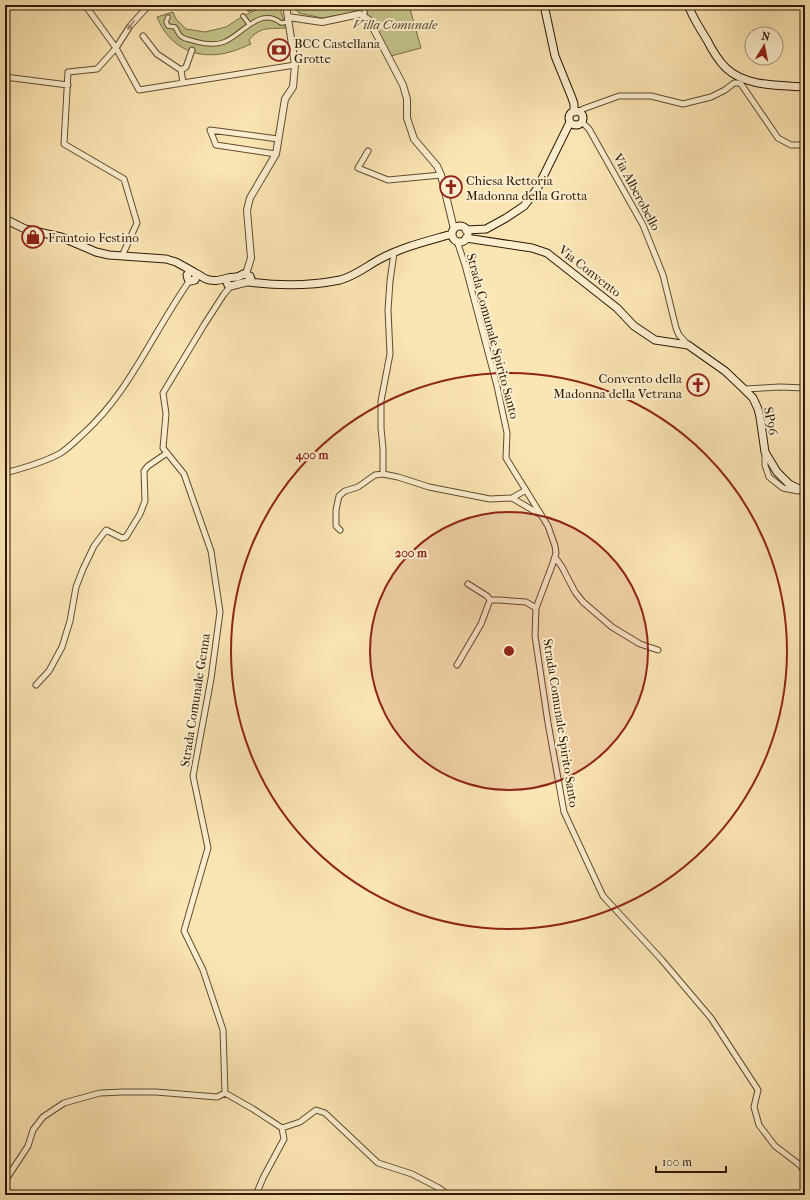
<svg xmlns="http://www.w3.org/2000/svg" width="810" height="1200" font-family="'IM FELL French Canon',serif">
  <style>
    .green { fill: #c3c389; stroke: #786e46 }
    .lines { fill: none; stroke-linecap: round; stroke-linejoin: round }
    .pedestrian-casing { stroke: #604b30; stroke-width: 5.5 }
    .minor-casing { stroke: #604b30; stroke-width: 7 }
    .tertiary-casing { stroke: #604b30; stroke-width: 8 }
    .secondary-casing { stroke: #2d1804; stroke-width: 9 }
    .pedestrian { stroke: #fceece; stroke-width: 3.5 }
    .minor { stroke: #fceece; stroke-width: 5 }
    .tertiary { stroke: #fceece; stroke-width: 6 }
    .secondary { stroke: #fceece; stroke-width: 7 }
    .oneway { fill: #9f8e73 }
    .ring { fill: none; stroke: #8f2418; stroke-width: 2 }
    .labels { text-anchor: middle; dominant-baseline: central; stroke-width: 4; stroke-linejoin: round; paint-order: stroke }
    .park-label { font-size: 13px; font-style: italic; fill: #5a4b2c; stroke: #fceece }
    .poi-label { font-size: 13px; fill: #2d1804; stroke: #fceece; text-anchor: start }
    .street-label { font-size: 13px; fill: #2d1804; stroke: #fceece }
    .centre { fill: #8f2418; stroke: #fceece; stroke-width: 2 }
    .ring-label { font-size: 12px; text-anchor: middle; font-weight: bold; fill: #8f2418; stroke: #fceece; stroke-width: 4; stroke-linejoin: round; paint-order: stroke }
  </style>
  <rect width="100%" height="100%" fill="#fbe5b3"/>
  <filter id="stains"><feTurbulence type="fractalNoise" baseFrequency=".005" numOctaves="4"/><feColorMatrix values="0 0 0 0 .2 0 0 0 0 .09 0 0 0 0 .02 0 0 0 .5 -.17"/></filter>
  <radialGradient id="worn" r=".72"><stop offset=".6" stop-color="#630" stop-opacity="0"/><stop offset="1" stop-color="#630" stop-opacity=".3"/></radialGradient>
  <!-- green -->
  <path class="green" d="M267,5H279L286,28C270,29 260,26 249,40L251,44C244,47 237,50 230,52C198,61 169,48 157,17L173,12L176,19L186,29L205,32L226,27L243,16Z
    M294,5H360L363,11L322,18L299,13L294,7Z
    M362,5H409L421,48L391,56Z"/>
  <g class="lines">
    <!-- pedestrian casing -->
    <g class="pedestrian-casing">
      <path id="pedestrian" d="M361,5L365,12L364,17
        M243,16L249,24
        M168,17L166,22L168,26L175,27C178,31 178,35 182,37C186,40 192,40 197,42C205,44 216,45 224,42C242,35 260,6 281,23L289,22"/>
    </g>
    <!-- minor casing -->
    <g class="minor-casing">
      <path id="minor" d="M85,5L116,48L139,90L295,65
        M249,8L255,5
        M143,36L157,54L181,70L183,83
        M181,70L186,67L192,50
        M5,77L68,85
        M738,83L741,84L778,138L791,145H805
        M579,112L583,109L619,96H651L683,104L711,97L725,90L734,83H738
        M582,122L589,129L643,225L663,275L676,328L679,335L688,345
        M368,151L358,168L388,180L441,175
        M276,154L216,145L210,130L278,139
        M457,241L465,265L497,386L507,433L506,458L548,526L555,546L556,553L553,563L536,608L535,636L548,723L564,812L603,896L661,959L711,1018L758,1090L754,1107L759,1125L775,1146L800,1165L805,1173
        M394,253L390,281L388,310L390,354L381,401V428L383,449V474L398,477L429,487L490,499L512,498L526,490
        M122,256L137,223L124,179L64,144L68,72L97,69L116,48L130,26L149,5
        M231,286L224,294L204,325L163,393L166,414L163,448L184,474L211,551L220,612L211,679L193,776L208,848L184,931L203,970L223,1030L225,1093L253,1109L282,1128L284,1139L263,1178L256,1195
        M744,389L780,387L805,388
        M765,453V465L769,477L783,488L798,491
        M5,473C24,468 42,463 59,454C68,449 75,441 83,434C130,392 153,332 190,280
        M512,498L541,515
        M340,530L336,526V510L339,496L345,491L358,487L375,475L383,474
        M555,557L562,567L575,592L583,602L612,627L640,644L658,650
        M468,584L487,596L490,600
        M457,665L481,624L490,600H499L526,602L536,608
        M36,685L49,671L62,647L70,621L76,587L83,569L94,546L106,530L122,538L126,537L140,514L145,501L144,471L148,466L167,453
        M282,1128L300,1122L316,1110L325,1113L378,1163L412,1174L439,1188L446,1193L447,1195
        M5,1181L28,1146L33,1130L43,1117L64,1103L100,1093L123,1092H156L217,1097L225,1093"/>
    </g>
    <!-- tertiary casing -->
    <g class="tertiary-casing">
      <path id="tertiary" d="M288,17L322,22L360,14L369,20L403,85L407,99V118L414,139L437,166L441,175L454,229
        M246,274L251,258L247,210L250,198L276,154L285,99L293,87L295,65L286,5"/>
    </g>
    <!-- secondary casing -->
    <g class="secondary-casing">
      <path id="secondary" d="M544,5L555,56L572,98L574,104V112
        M688,5C693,18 700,29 707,40C712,50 718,60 726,68C746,87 779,85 805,87
        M569 118a7 7 0 1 1 14 0a7 7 0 1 1-14 0Z
        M5,219L25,229L61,237L96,252L109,255L166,259L176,262L194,272
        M452 234a8 8 0 1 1 16 0a8 8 0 1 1-16 0Z
        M466,230L486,229L506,218L524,206L537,189L570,122
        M466,238L532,248L547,253L617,308L634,326L655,340L688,345L725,371L744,389L753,398L758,409L760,417L765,452L777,472L789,484L805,492
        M195,273L196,277L195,280L191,281L188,279L187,275C189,273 189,271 192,272C197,272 202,278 206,279C214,282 220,280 228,278C234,276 238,279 243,274L250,276L251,279L247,282L231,286L228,285L226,280L228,278
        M249,282C279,286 310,286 340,280C355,276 367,266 380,259C402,247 428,241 452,234"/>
    </g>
    <!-- pedestrian -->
    <use href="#pedestrian" class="pedestrian"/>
    <!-- minor -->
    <use href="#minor" class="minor"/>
    <!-- tertiary -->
    <use href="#tertiary" class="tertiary"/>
    <!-- secondary -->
    <use href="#secondary" class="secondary"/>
  </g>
  <!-- one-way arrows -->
  <defs><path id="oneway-solid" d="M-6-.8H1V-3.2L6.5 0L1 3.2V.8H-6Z"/></defs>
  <use class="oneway" href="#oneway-solid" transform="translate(131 25) rotate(127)"/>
  <!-- distance rings -->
  <circle cx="509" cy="651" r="139" fill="#8f2418" fill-opacity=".12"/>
  <g class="ring">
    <circle cx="509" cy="651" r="139"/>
    <circle cx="509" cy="651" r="278"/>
  </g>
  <!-- icons -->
  <defs>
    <g id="bank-ring" transform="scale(1.15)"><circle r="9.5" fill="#fceece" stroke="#8f2418" stroke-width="1.5"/><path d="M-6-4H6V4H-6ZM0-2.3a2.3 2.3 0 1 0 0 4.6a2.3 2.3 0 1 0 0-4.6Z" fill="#8f2418"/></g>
    <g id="church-ring" transform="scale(1.15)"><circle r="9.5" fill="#fceece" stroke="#8f2418" stroke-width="1.5"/><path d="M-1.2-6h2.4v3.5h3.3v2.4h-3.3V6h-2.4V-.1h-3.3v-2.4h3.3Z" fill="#8f2418"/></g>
    <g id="shop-ring" transform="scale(1.15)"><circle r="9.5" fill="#fceece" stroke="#8f2418" stroke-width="1.5"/><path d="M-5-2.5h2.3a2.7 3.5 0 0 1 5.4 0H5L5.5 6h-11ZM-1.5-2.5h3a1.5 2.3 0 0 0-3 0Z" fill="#8f2418"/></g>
  </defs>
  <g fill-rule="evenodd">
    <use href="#bank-ring" x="279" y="50"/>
    <use href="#church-ring" x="451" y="187"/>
    <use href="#shop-ring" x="33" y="237"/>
    <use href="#church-ring" x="698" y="385"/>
  </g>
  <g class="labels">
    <!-- park labels -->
    <g class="park-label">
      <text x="395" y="24">Villa Comunale</text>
    </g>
    <!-- poi labels -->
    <g class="poi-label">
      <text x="294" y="43">BCC Castellana<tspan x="294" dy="15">Grotte</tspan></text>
      <text x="466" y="180">Chiesa Rettoria<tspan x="466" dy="15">Madonna della Grotta</tspan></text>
      <text x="48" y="237">Frantoio Festino</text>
      <text x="682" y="378" text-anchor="end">Convento della<tspan x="682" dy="15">Madonna della Vetrana</tspan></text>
    </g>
    <!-- street labels -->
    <g class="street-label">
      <text transform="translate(637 192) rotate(62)">Via Alberobello</text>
      <text transform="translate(590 271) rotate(38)">Via Convento</text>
      <text transform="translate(493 336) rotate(75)">Strada Comunale Spirito Santo</text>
      <text transform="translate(771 421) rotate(78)">SP96</text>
      <text transform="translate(195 700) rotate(-81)">Strada Comunale Genna</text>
      <text transform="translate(561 723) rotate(81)">Strada Comunale Spirito Santo</text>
    </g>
  </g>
  <circle cx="509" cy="651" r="6" class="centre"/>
  <g class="ring-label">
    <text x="312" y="459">400 m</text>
    <text x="411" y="557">200 m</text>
  </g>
  <!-- margin -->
  <rect width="810" height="1200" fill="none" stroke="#fbe5b3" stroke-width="20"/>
  <rect x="6" y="6" width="798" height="1188" fill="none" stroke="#2d1804" stroke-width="2"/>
  <rect x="10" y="10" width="790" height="1180" fill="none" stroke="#2d1804"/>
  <!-- north arrow -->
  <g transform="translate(764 46) rotate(10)"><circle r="19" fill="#fceece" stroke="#a9987d"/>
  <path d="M0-3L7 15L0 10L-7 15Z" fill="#8f2418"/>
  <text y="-6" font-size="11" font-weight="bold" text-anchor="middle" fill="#2d1804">N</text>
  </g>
  <!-- scale -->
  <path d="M656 1166v6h70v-6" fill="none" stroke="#2d1804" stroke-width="2"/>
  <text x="662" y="1166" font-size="12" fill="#2d1804" stroke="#fceece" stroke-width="3" paint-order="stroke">100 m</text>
  <rect width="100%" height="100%" filter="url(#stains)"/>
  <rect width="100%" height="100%" fill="url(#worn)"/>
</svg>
